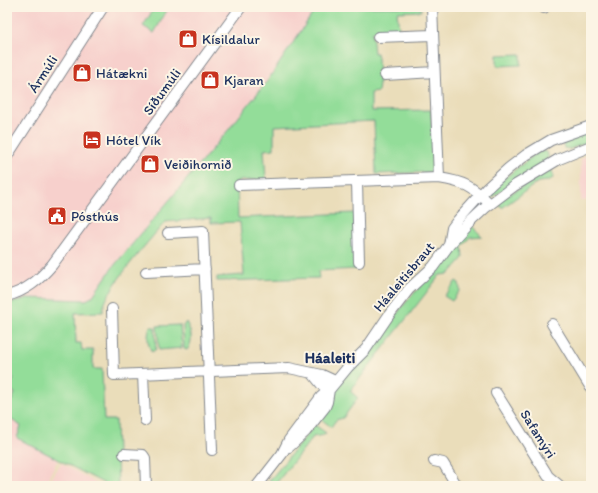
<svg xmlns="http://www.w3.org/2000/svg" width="598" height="493" font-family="Itim,sans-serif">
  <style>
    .built { fill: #f7d0cc }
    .green { fill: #93dd99; stroke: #57867c }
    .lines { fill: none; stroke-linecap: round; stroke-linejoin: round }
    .minor-casing { stroke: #82868c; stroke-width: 12 }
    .minor { stroke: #fff; stroke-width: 10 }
    .labels { text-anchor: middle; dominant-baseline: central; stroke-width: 4; stroke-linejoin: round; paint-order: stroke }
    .poi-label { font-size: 14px; fill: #1b2f5e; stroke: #fcf5e5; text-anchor: start }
    .street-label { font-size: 14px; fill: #1b2f5e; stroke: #fcf5e5 }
    .neighbourhood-label { font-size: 15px; font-weight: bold; fill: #1b2f5e; stroke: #fcf5e5 }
  </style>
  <rect width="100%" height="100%" fill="#fcf5e5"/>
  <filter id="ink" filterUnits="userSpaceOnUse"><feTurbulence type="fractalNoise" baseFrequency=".025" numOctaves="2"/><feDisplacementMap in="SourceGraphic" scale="8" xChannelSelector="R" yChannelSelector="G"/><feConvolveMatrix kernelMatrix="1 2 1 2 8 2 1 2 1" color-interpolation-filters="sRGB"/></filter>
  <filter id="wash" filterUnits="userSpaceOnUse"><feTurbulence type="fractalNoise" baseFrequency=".012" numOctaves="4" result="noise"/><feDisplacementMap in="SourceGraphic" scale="16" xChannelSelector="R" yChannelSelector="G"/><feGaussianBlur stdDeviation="0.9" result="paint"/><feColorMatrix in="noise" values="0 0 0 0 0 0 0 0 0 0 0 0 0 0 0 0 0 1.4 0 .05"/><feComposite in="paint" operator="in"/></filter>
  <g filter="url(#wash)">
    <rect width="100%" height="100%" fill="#eaddba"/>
    <!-- built -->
    <path class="built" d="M7,7H325L92,302L56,306L12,400L64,448L44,486H7Z
      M591,153V200L581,201V159Z
      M61,463L102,486H47Z"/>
    <!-- green -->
    <path class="green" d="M155,7H169L154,33L143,26Z
      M317,7H421V11L397,12L399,29L372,32L374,53H377L378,58L379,84L378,92L371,93V111L431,110L434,172L376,174L374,121L274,126V149L264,150L266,179L237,181L238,218L355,213L357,269L318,271L319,278L217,281V277L244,275L240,222L211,223V218L165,222C151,239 102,292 103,312L75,313L76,343H81L82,350H93V369H102L104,420H116L118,486H109L17,438L21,426L7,417V397L12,400L15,393L9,389L14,378L7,373V304L28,298L86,300L92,297L113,267L230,128L268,80Z
      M521,54V65L497,66V55Z
      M591,131V141L570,149L564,148L563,145L565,141Z
      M544,151L548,154V158L545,162L493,197H490L488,195V191L538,152Z
      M551,169L553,174V178L548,181L538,182L502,208L497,202Z
      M472,226L482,236L470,237L462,246L463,258L449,274L440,275L350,391L358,398L343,418L336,420L331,427L320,418L333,391L357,363L374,349L394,318L402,307L422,284L431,277Z
      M456,281L459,283L460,290L452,301L444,296Z
      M186,322C191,331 194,341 187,350L184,349L183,326Z
      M180,325L182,348L159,350L157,326Z
      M150,327H155L156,349L152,352C147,344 147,336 150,327Z
      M315,425L326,433L324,435L313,437L274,486H265Z"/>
  </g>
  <g filter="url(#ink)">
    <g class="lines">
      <!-- minor casing -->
      <g class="minor-casing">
        <path id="minor" d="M432,7L439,178
          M544,7V8
          M378,37L433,35
          M385,75L434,72
          M7,156L103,7
          M357,181L359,262
          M239,185L439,178C464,182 472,186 490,204
          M168,233L203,231L212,450
          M449,245L452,228L458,220L486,189L509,168L526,155L551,140L591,126
          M146,272L205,269
          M7,296C26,291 39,280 52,265L241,7
          M112,309L114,375L289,368L322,375L335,381
          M552,324L591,388
          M143,374L145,420
          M313,374L322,385L329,390
          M496,393L545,471L548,476L560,486
          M289,447L306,431L325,407L327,402L329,390
          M124,454L143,455L145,458L146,486
          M434,461L443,463L457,486
          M257,486L282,454L289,440L321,397L329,390L348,367L366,349L389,315L409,289L433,267L449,245L471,221L485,208L514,186L559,159L591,146"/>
      </g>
      <!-- minor -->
      <use href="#minor" class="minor"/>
    </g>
  </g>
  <!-- icons -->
  <defs>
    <g id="shop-square" transform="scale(1)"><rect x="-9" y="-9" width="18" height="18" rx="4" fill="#c8321e" stroke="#fcf5e5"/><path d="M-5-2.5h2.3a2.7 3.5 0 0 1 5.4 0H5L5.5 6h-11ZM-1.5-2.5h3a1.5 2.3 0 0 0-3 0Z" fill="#fff"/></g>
    <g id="hotel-square" transform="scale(1)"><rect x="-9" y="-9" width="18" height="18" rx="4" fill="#c8321e" stroke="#fcf5e5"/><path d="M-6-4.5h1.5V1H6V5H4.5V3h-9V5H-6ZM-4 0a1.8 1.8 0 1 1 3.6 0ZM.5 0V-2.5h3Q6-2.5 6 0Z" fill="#fff"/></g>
    <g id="civic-square" transform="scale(1)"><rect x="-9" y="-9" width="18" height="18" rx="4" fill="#c8321e" stroke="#fcf5e5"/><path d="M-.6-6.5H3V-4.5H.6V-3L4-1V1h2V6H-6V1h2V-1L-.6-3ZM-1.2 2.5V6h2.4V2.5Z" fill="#fff"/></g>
  </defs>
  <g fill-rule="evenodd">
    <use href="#shop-square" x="188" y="39"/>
    <use href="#shop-square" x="82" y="73"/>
    <use href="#shop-square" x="210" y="80"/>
    <use href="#hotel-square" x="92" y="140"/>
    <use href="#shop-square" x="150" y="164"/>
    <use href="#civic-square" x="57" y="216"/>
  </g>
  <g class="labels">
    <!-- poi labels -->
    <g class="poi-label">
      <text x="202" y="39">Kísildalur</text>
      <text x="96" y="73">Hátækni</text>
      <text x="224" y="80">Kjaran</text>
      <text x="106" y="140">Hótel Vík</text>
      <text x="164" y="164">Veiðihornið</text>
      <text x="71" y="216">Pósthús</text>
    </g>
    <!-- street labels -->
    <g class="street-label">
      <text transform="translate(43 74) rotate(-57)">Ármúli</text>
      <text transform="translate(162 92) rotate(-54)">Síðumúli</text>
      <text transform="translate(404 277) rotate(-50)">Háaleitisbraut</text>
      <text transform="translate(538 434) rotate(58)">Safamýri</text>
    </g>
    <!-- neighbourhood labels -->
    <g class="neighbourhood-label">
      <text x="330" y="358">Háaleiti</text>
    </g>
  </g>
  <!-- margin -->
  <rect width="598" height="493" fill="none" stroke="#fcf5e5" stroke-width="24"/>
</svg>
